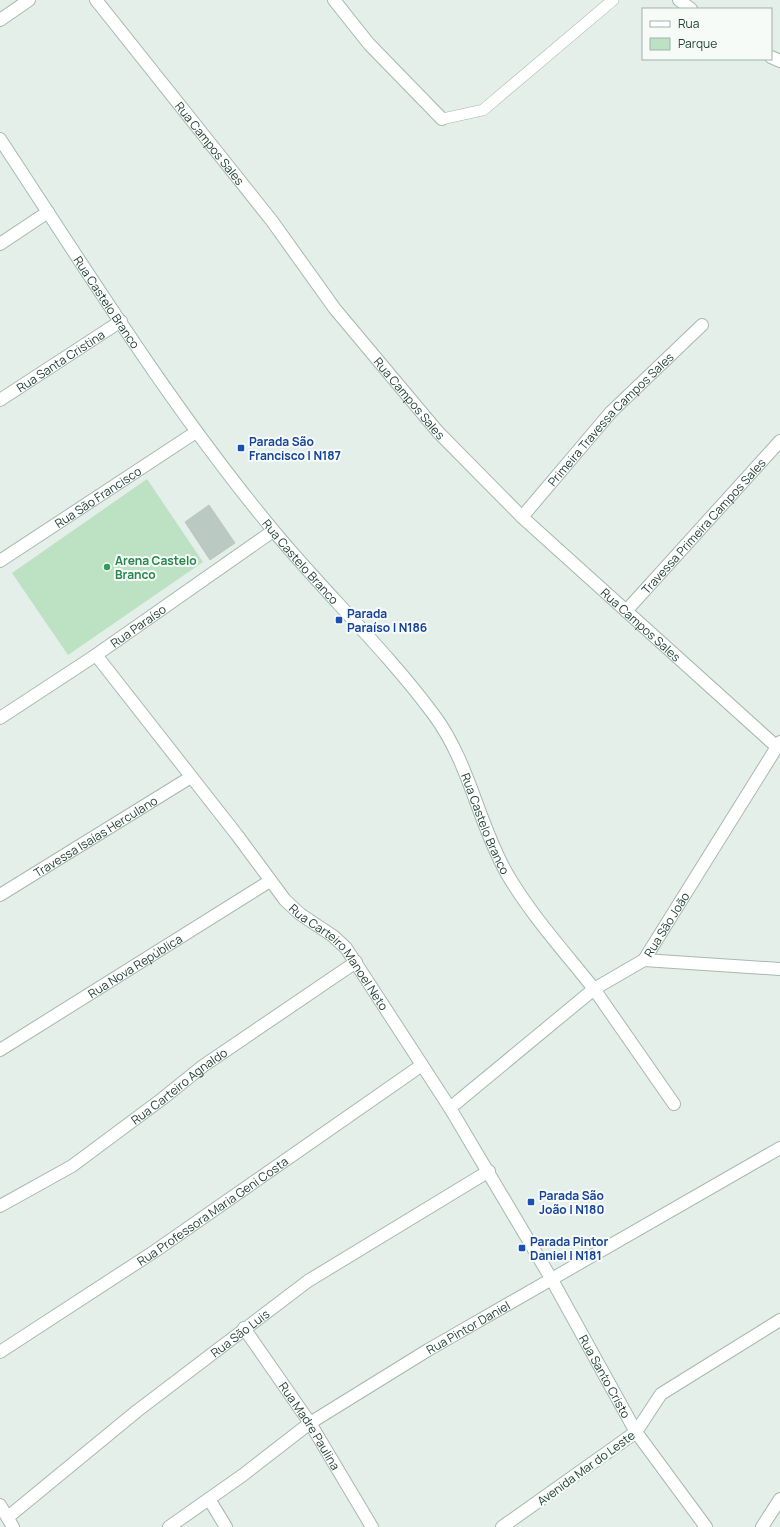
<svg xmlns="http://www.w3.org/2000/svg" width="780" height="1527" font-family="Manrope,sans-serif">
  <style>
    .green { fill: #bde1c3 }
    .building { fill: #bacac2; stroke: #b6c9c0 }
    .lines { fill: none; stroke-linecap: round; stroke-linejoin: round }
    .lane-casing { stroke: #a7b8b0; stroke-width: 12 }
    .street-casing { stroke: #a7b8b0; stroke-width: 14 }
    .secondary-casing { stroke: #a2bbb0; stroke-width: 14 }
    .lane { stroke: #fff; stroke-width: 11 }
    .street { stroke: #fff; stroke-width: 12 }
    .secondary { stroke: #fff; stroke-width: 12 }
    .transit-dot { fill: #1a4fb4; stroke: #f6fbf8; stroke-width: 1.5 }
    .leisure-dot { fill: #2e9e5b; stroke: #f6fbf8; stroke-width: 1.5 }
    .labels { text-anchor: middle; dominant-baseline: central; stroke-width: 4; stroke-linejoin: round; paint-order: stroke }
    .street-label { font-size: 12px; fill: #224237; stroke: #f6fbf8 }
    .transit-label { font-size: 12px; font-weight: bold; fill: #164399; stroke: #f6fbf8; text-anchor: start }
    .leisure-label { font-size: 12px; font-weight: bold; fill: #27864d; stroke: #f6fbf8; text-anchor: start }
  </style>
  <rect width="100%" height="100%" fill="#e5efe9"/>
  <!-- green -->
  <path class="green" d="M147,479L203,562L68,655L12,573Z"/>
  <!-- building -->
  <path class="building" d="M209,505L235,543L210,560L185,522Z"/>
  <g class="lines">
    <!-- lane casing -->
    <g class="lane-casing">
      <path id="lane" d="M442,119L483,110L613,0"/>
    </g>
    <!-- street casing -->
    <g class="street-casing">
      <g id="street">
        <path id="s1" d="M96,0L272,221L335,309L438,432L522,517L777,747"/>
        <path d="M334,0L369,44L442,119"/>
        <path d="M679,0L691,9"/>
        <path d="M0,20L29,0"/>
        <path d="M771,57L780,61"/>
        <path d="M0,244L48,212"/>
        <path id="s2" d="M0,400L121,321"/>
        <path id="s3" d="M522,517L611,412L702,325"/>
        <path id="s4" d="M0,561L196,432"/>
        <path id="s5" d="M626,611L780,441"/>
        <path id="s6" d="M96,655L237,835L285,900L300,914L333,936L346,948L450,1108"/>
        <path id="s7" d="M0,718L96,655L273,531"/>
        <path id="s8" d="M0,895L191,777"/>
        <path d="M644,960L780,969"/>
        <path id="s9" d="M0,1050L270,881"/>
        <path id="s10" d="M674,1104L594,989L644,960L780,742"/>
        <path id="s11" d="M0,1206L72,1166L162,1099L203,1066L356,962"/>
        <path id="s12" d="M244,1328L310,1423L372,1527"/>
        <path id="s13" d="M0,1352L155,1251L422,1065"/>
        <path d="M209,1499L226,1527"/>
        <path d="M0,1505L13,1527"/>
        <path id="s14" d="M8,1517L137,1411L308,1281L489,1171"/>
        <path id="s15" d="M169,1527L243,1475L310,1423L428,1350L780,1148"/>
        <path d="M706,1527L636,1432L661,1394L780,1320"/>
        <path d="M762,1527L780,1499"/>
      </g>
    </g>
    <!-- secondary casing -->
    <g class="secondary-casing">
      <g id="secondary">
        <path id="s16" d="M0,139C87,271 171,407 273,530C325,593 385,649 434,715C469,762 478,822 506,872C530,914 564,951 594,989L450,1108L552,1280L636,1432L502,1527"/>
      </g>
    </g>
    <!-- lane -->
    <use href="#lane" class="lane"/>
    <!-- street -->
    <use href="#street" class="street"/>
    <!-- secondary -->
    <use href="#secondary" class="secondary"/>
  </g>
  <!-- markers -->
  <g class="transit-dot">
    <rect x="237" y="444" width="8" height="8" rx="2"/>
    <rect x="335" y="616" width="8" height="8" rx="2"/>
    <rect x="527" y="1198" width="8" height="8" rx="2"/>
    <rect x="518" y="1244" width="8" height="8" rx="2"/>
  </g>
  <circle class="leisure-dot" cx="107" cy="567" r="4"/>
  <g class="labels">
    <!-- street labels -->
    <g class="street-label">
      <text stroke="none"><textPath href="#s1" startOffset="183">Rua Campos Sales</textPath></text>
      <text stroke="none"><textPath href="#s16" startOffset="195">Rua Castelo Branco</textPath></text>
      <text stroke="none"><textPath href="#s2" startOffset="72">Rua Santa Cristina</textPath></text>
      <text stroke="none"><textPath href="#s1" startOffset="507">Rua Campos Sales</textPath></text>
      <text stroke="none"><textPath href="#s3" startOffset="132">Primeira Travessa Campos Sales</textPath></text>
      <text stroke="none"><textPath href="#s4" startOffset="117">Rua São Francisco</textPath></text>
      <text stroke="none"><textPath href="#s5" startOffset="115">Travessa Primeira Campos Sales</textPath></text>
      <text stroke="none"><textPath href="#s16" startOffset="519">Rua Castelo Branco</textPath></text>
      <text stroke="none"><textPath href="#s1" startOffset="831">Rua Campos Sales</textPath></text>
      <text stroke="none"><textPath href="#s7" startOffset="166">Rua Paraíso</textPath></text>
      <text stroke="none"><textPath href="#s16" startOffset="843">Rua Castelo Branco</textPath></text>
      <text stroke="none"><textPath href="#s8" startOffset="112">Travessa Isaías Herculano</textPath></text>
      <text stroke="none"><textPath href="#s10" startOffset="240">Rua São João</textPath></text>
      <text stroke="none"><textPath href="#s6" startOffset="389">Rua Carteiro Manoel Neto</textPath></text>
      <text stroke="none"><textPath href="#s9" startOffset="159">Rua Nova República</textPath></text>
      <text stroke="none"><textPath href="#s11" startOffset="216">Rua Carteiro Agnaldo</textPath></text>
      <text stroke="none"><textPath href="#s13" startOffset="255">Rua Professora Maria Geni Costa</textPath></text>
      <text stroke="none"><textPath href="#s15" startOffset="360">Rua Pintor Daniel</textPath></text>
      <text stroke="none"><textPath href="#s14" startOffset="296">Rua São Luis</textPath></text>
      <text stroke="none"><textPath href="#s16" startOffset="1539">Rua Santo Cristo</textPath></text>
      <text stroke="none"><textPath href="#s12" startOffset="118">Rua Madre Paulina</textPath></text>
      <text transform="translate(586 1468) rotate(-36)">Avenida Mar do Leste</text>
    </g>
    <!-- transit labels -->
    <g class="transit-label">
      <text x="249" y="441">Parada São<tspan x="249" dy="14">Francisco | N187</tspan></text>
      <text x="347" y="613">Parada<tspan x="347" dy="14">Paraíso | N186</tspan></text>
      <text x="539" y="1195">Parada São<tspan x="539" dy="14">João | N180</tspan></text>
      <text x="530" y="1241">Parada Pintor<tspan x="530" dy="14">Daniel | N181</tspan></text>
    </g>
    <!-- leisure labels -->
    <g class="leisure-label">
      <text x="115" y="560">Arena Castelo<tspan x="115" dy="14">Branco</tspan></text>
    </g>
  </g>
  <!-- legend -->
  <rect x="642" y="8" width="130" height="52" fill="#f6fbf8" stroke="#a1b1ab"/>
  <rect x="650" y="21" width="20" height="6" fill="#ffffff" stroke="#a1b1ab"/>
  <text x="678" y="28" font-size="12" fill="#224237">Rua</text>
  <rect x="650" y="38" width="20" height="12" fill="#bde1c3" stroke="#a1b1ab"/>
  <text x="678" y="48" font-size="12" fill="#224237">Parque</text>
</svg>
